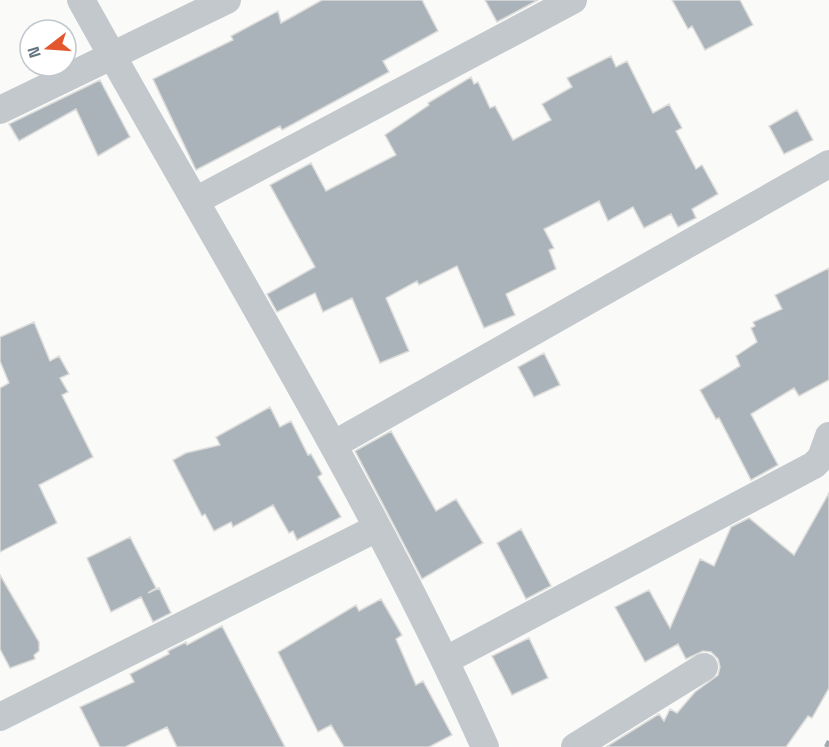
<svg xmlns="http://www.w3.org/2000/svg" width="829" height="747" font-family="'Space Grotesk',sans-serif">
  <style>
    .building { fill: #aab3b9; stroke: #dcdcda; stroke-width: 1.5 }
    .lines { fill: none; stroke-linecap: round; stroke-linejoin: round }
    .street { stroke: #c3c8cc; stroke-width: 28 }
    .rail { stroke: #a2aab0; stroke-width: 4.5; stroke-dasharray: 9 4.5; stroke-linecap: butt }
  </style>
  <rect width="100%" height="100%" fill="#fafaf8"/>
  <!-- building -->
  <path class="building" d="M322,0H422L438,31L383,61L389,72L282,130L280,126L196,170L153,79L233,40L231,36L278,11L281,23Z
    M485,0H538L497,22Z
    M672,0H740L753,25L705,50L692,26L688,29Z
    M611,56L616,67L627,61L653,113L669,104L682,128L676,131L696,169L702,165L718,194L692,209L696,218L678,227L671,214L644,228L633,207L608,221L599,201L544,229L554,248L549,250L556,269L506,294L515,315L484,328L457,266L419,285L417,281L386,298L409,351L380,363L352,298L323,312L315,293L277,312L267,294L315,267L270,185L311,163L326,191L396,155L385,135L429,105L428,103L471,77L474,84L478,82L490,108L495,106L513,140L551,120L542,104L572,87L567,78Z
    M100,80L130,137L98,156L76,109L19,141L9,124Z
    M797,110L813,140L784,154L769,126Z
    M829,268V380L799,396L794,388L751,414L778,465L751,480L719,418L716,419L700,390L740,366L736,356L757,342L751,328L755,326L753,322L782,309L775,295Z
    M34,322L50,361L59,356L69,374L60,378L68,392L62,395L93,457L39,485L57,523L0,552V388L9,383L0,361V337Z
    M544,353L560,385L534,397L518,367Z
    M270,407L280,427L291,421L308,455L311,454L322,474L318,477L341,517L297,540L293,531L289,533L273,505L233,527L231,522L214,531L205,514L202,516L173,460L186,453L220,445L216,437Z
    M391,431L436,511L456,499L483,543L422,579L355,451Z
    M829,493V688L812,718L808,716L786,747H606L659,714L664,721L670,709L677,713L695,692L718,675L720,667L718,659L711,652L703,651L686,659L678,644L645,662L615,607L649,590L670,628L700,559L714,566L731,527L749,518L794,555Z
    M521,529L551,586L526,599L497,543Z
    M130,537L156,588L148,593L159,588L171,613L153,622L141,597L111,612L87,558Z
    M0,575L39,642V651L34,655L35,659L10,668L0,649Z
    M381,599L402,635L396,639L416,685L423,681L452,735L429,747H344L331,725L318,732L278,652L356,605L359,611Z
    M222,626L285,747H177L167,727L125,747H100L80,707L134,682L130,674L169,654L168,651L186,642L187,645Z
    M529,638L548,678L512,695L492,656Z"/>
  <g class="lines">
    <!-- street -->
    <path class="street" d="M81,0C218,247 369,488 485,747
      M0,110L227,0
      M195,201L573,0
      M333,445L829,164
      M446,660L814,465L821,458L829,436
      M0,717L377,528
      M575,747L704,667"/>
    <!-- rail -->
    <path class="rail" d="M826,747L829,741"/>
  </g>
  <!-- north arrow -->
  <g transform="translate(48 48) rotate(253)"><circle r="28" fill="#ffffff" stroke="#c1c8cd" stroke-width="1.5"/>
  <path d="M0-4.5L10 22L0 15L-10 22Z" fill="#e4572e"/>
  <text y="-9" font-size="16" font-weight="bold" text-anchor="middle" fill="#657683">N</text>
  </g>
</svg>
